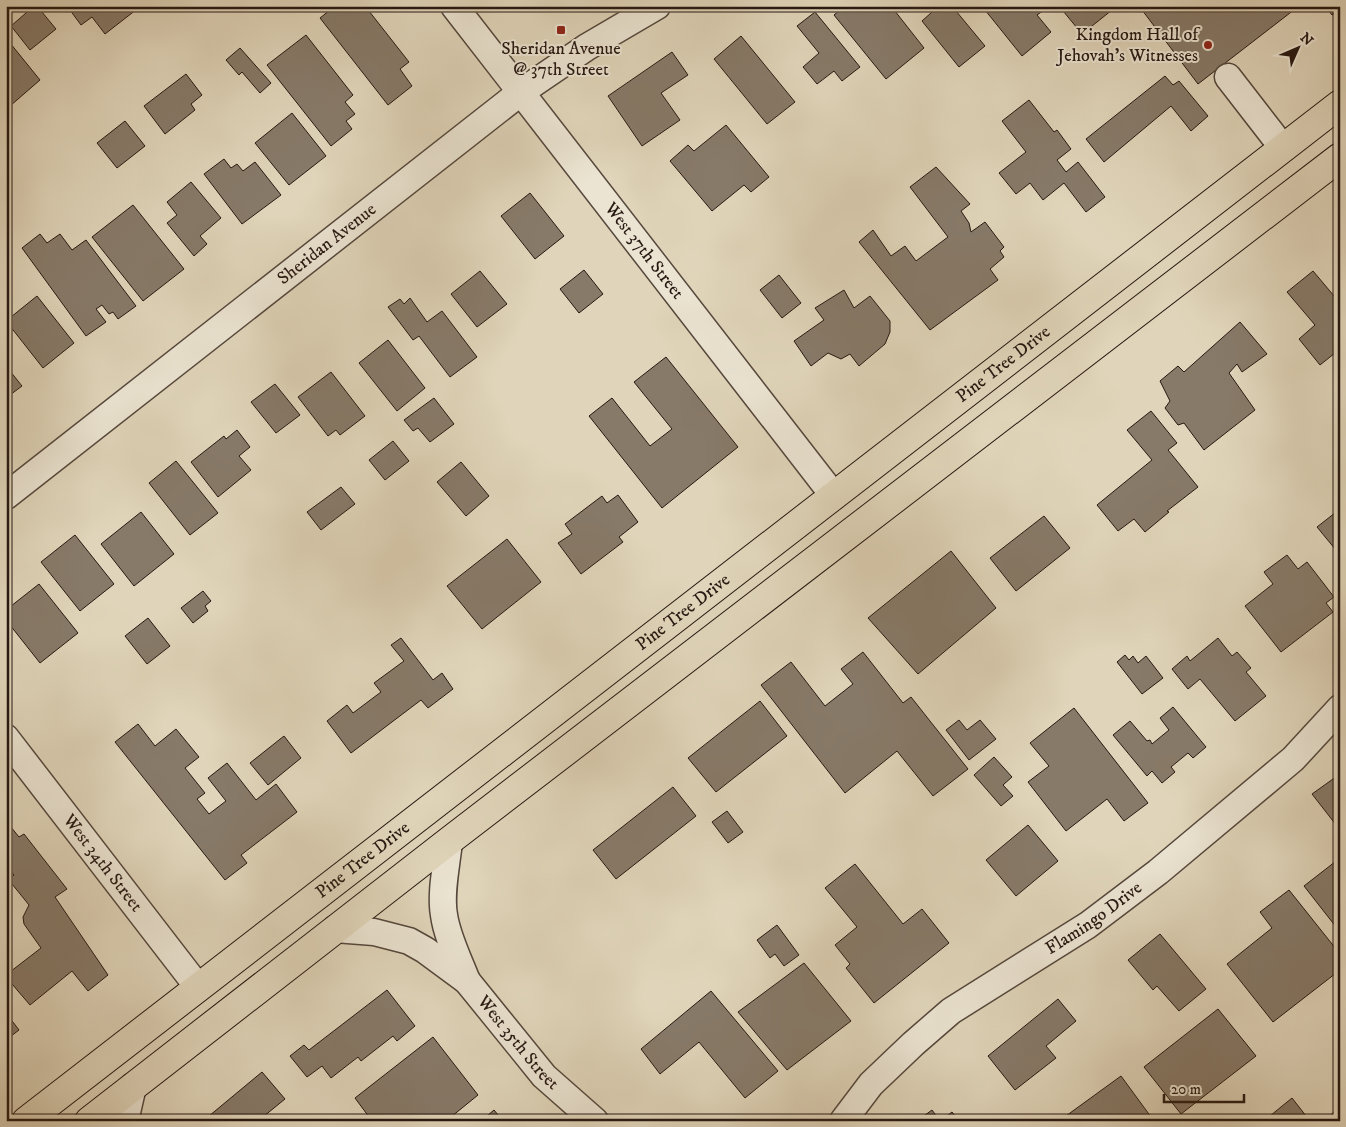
<svg xmlns="http://www.w3.org/2000/svg" width="1346" height="1127" font-family="'IM FELL DW Pica',serif">
  <style>
    .water { fill: #a19581; stroke: #706355 }
    .building { fill: #877a69; stroke: #271812 }
    .lines { fill: none; stroke-linecap: round; stroke-linejoin: round }
    .minor-casing { stroke: #55473c; stroke-width: 29 }
    .major-casing { stroke: #271812; stroke-width: 30 }
    .minor { stroke: #ebe4d2; stroke-width: 26 }
    .major { stroke: #e0d5ba; stroke-width: 28 }
    .poi-dot { fill: #8f2418; stroke: #ebe4d2; stroke-width: 2 }
    .labels { text-anchor: middle; dominant-baseline: central; stroke-width: 4; stroke-linejoin: round; paint-order: stroke }
    .poi-label { font-size: 18px; fill: #271812; stroke: #ebe4d2; text-anchor: end }
    .street-label { font-size: 18px; fill: #271812; stroke: #ebe4d2 }
  </style>
  <rect width="100%" height="100%" fill="#e0d5ba"/>
  <filter id="stains"><feTurbulence type="fractalNoise" baseFrequency=".004" numOctaves="4"/><feColorMatrix values="0 0 0 0 .2 0 0 0 0 .09 0 0 0 0 .02 0 0 0 .5 -.17"/></filter>
  <radialGradient id="worn" r=".72"><stop offset=".6" stop-color="#630" stop-opacity="0"/><stop offset="1" stop-color="#630" stop-opacity=".3"/></radialGradient>
  <!-- water -->
  <path class="water" d="M1340,1105V1121H1325Z"/>
  <!-- building -->
  <path class="building" d="M34,6H37L56,29L30,50L11,26Z
    M67,6H141L105,34L92,17L81,25Z
    M335,6H365L409,62L400,69L412,86L388,105L320,18Z
    M845,6H891L924,48L886,79L834,15Z
    M929,6H963L956,11L985,46L959,67L922,21L932,12L927,8Z
    M990,6H1046L1047,8L1037,15L1051,32L1022,56L985,10Z
    M1059,6H1117L1082,34Z
    M1139,6H1299L1198,84Z
    M1325,6H1340V9L1332,15Z
    M815,12L860,67L842,81L834,71L817,84L803,67L819,53L797,26Z
    M306,35L353,95L345,102L355,114L346,121L352,129L331,146L267,65Z
    M741,36L795,102L767,124L714,59Z
    M6,38L40,80L10,106L6,102Z
    M240,48L271,83L260,93L242,72L239,75L226,60Z
    M672,52L688,75L661,93L680,120L642,146L608,96Z
    M186,74L202,95L191,104L195,110L165,134L144,106Z
    M1165,76L1173,85L1179,81L1208,116L1191,131L1171,106L1104,162L1086,139Z
    M1029,100L1054,132L1057,130L1071,149L1057,160L1066,172L1078,162L1105,197L1086,212L1064,183L1043,200L1030,183L1016,194L999,173L1026,152L1002,121Z
    M292,113L326,156L289,185L255,143Z
    M125,121L145,146L117,168L97,143Z
    M726,125L769,177L751,192L744,185L712,211L670,161L688,145L694,151Z
    M224,159L231,168L237,164L243,171L255,162L281,195L242,224L204,174Z
    M936,167L970,204L961,211L969,223L971,232L985,222L1004,247L1000,251L1004,257L990,269L998,280L930,330L859,242L873,230L891,256L905,246L916,261L948,237L910,187Z
    M191,182L221,218L200,236L207,244L194,256L167,223L177,215L167,202Z
    M530,193L564,236L535,259L501,216Z
    M133,205L184,269L143,301L92,237Z
    M40,234L47,243L60,234L72,250L86,240L136,306L118,319L113,312L109,314L102,305L96,309L106,322L86,336L22,248Z
    M584,270L603,294L579,313L560,289Z
    M480,271L507,304L477,327L451,294Z
    M1313,271L1340,303V349L1320,365L1299,339L1315,325L1287,292Z
    M779,275L801,303L782,318L760,290Z
    M844,290L854,308L870,296L890,321V332L885,344L859,366L850,354L841,359L828,353L811,366L794,341L824,320L815,308Z
    M37,296L74,343L43,368L6,321Z
    M410,298L427,322L442,311L477,357L450,377L419,336L413,340L388,307L400,299L404,304Z
    M1240,322L1267,354L1242,372L1237,364L1229,373L1255,410L1204,450L1184,423L1178,425L1165,408L1170,401L1160,381L1178,366L1184,372Z
    M388,340L425,388L397,411L359,363Z
    M666,357L738,447L662,508L589,416L612,398L650,446L672,429L634,382Z
    M6,366L22,386L6,398Z
    M331,372L365,416L340,435L336,430L328,436L298,397Z
    M275,384L300,415L276,433L251,402Z
    M434,398L454,424L430,442L418,428L413,431L404,420Z
    M1151,411L1177,443L1168,450L1198,487L1167,511L1169,512L1145,532L1134,519L1118,531L1097,505L1152,460L1127,430Z
    M237,430L250,447L239,456L251,470L218,497L191,462L224,436L226,439Z
    M393,441L409,461L385,480L369,460Z
    M176,461L218,513L190,535L149,483Z
    M461,462L489,496L466,516L437,482Z
    M341,487L355,504L321,530L307,512Z
    M618,495L638,522L619,537L623,542L581,574L558,543L572,534L565,524L602,496L607,503Z
    M1340,509L1339,529L1340,555L1317,527Z
    M141,512L174,554L134,586L101,544Z
    M1044,516L1070,548L1016,591L990,558Z
    M75,535L114,584L80,611L41,562Z
    M507,539L541,582L482,629L447,586Z
    M951,551L996,608L918,674L868,618Z
    M1287,555L1298,569L1307,562L1334,597L1326,603L1333,612L1281,652L1245,606L1273,584L1264,572Z
    M39,584L78,633L40,663L6,620V610Z
    M203,591L211,601L205,606L208,611L193,623L181,608Z
    M148,618L170,646L147,664L125,636Z
    M401,638L433,680L442,673L453,689L428,708L421,700L351,753L327,721L347,705L353,713L381,692L374,683L404,661L391,645Z
    M1218,638L1232,656L1237,652L1251,668L1246,672L1266,696L1235,721L1200,679L1188,689L1172,669L1187,656L1190,661Z
    M863,652L903,703L911,697L968,769L933,796L897,751L845,793L761,685L791,662L825,706L853,684L841,669Z
    M1125,655L1129,660L1133,656L1138,663L1146,656L1163,678L1142,694L1117,662Z
    M760,701L787,736L716,792L688,758Z
    M1173,707L1206,747L1193,758L1188,753L1171,767L1175,772L1162,783L1152,771L1147,776L1113,735L1130,721L1147,741L1150,740L1152,744L1169,730L1160,718Z
    M1074,708L1148,803L1124,821L1107,799L1066,831L1028,782L1049,766L1030,743Z
    M959,720L967,730L980,720L996,739L969,760L946,730Z
    M138,724L155,746L176,729L199,757L185,768L205,793L197,799L209,814L226,801L208,778L227,763L256,800L276,784L297,812L241,855L247,863L225,880L115,742Z
    M284,736L301,758L268,785L250,763Z
    M994,757L1012,777L1003,785L1013,796L1001,806L974,775Z
    M1340,774V830L1312,794Z
    M673,787L696,816L616,879L593,850Z
    M727,811L743,832L728,843L712,822Z
    M6,821L19,837L24,834L67,889L55,897L108,975L88,991L72,971L30,1005L6,977V975L41,948L24,924L23,917L29,905L8,879L14,875L6,866Z
    M1028,825L1058,861L1016,896L986,860Z
    M1340,858V932L1304,886Z
    M855,864L903,924L922,909L949,943L874,1003L846,968L850,964L835,945L857,927L825,888Z
    M1289,890L1340,954V970L1273,1022L1227,964L1272,928L1260,912Z
    M777,925L799,955L784,966L775,954L770,958L757,940Z
    M1160,934L1206,989L1179,1011L1157,986L1153,990L1128,960Z
    M804,963L851,1021L787,1070L738,1012Z
    M387,990L415,1026L397,1041L393,1036L361,1061L358,1057L331,1078L322,1066L307,1077L290,1056L304,1045L309,1050Z
    M711,991L778,1071L745,1098L699,1042L660,1074L641,1049Z
    M1058,999L1076,1021L1046,1046L1056,1058L1015,1090L988,1056Z
    M1218,1009L1256,1056L1181,1114L1144,1067Z
    M6,1013L19,1030L6,1040Z
    M433,1037L478,1095L446,1121H372L355,1098Z
    M262,1072L285,1099L258,1121H203Z
    M1121,1076L1154,1121H1059Z
    M1292,1098L1310,1121H1266L1265,1120Z
    M494,1110L503,1121H481Z
    M932,1110L940,1121H917Z
    M952,1112L959,1121H940Z"/>
  <g class="lines">
    <!-- minor casing -->
    <g class="minor-casing">
      <g id="minor">
        <path id="s1" d="M454,6L834,496"/>
        <path d="M1228,77L1283,148"/>
        <path id="s2" d="M6,496L521,92L587,47L657,6"/>
        <path id="s3" d="M6,738L198,987"/>
        <path d="M449,841C447,863 440,893 444,915C447,937 459,960 467,981"/>
        <path id="s4" d="M335,929L374,932L409,941L425,950L467,981L544,1076L595,1121"/>
        <path d="M125,1121L133,1086"/>
        <path id="s5" d="M843,1121L871,1084L913,1044L951,1011L1088,925L1158,872L1293,759L1340,708"/>
      </g>
    </g>
    <!-- major casing -->
    <g class="major-casing">
      <g id="major">
        <path id="s6" d="M26,1121L1340,104"/>
        <path d="M89,1121L449,841L1340,157"/>
      </g>
    </g>
    <!-- minor -->
    <use href="#minor" class="minor"/>
    <!-- major -->
    <use href="#major" class="major"/>
  </g>
  <!-- markers -->
  <g class="poi-dot">
    <rect x="556" y="25" width="10" height="10" rx="2.5"/>
    <circle cx="1208" cy="45" r="5"/>
  </g>
  <g class="labels">
    <!-- poi labels -->
    <g class="poi-label">
      <text x="1198" y="35">Kingdom Hall of<tspan x="1198" dy="21">Jehovah's Witnesses</tspan></text>
      <text x="561" y="49" text-anchor="middle">Sheridan Avenue<tspan x="561" dy="21">@ 37th Street</tspan></text>
    </g>
    <!-- street labels -->
    <g class="street-label">
      <text stroke="none"><textPath href="#s2" startOffset="408">Sheridan Avenue</textPath></text>
      <text stroke="none"><textPath href="#s1" startOffset="310">West 37th Street</textPath></text>
      <text stroke="none"><textPath href="#s6" startOffset="1236">Pine Tree Drive</textPath></text>
      <text stroke="none"><textPath href="#s6" startOffset="831">Pine Tree Drive</textPath></text>
      <text stroke="none"><textPath href="#s6" startOffset="426">Pine Tree Drive</textPath></text>
      <text stroke="none"><textPath href="#s3" startOffset="158">West 34th Street</textPath></text>
      <text stroke="none"><textPath href="#s5" startOffset="325">Flamingo Drive</textPath></text>
      <text stroke="none"><textPath href="#s4" startOffset="226">West 35th Street</textPath></text>
    </g>
  </g>
  <!-- margin -->
  <rect width="1346" height="1127" fill="none" stroke="#e0d5ba" stroke-width="25"/>
  <rect x="8" y="8" width="1331" height="1112" fill="none" stroke="#271812" stroke-width="2.5"/>
  <rect x="12" y="12" width="1321" height="1102" fill="none" stroke="#271812"/>
  <!-- north arrow -->
  <g transform="translate(1298 48) rotate(45)" stroke="#ebe4d2" stroke-width="4" paint-order="stroke">
  <path d="M0-4L9 19L0 12L-9 19Z" fill="#271812"/>
  <text y="-8" font-size="14" font-weight="bold" text-anchor="middle" fill="#271812">N</text>
  </g>
  <!-- scale -->
  <path d="M1164 1094v8h80v-8" fill="none" stroke="#271812" stroke-width="2.5"/>
  <text x="1171" y="1094" font-size="15" fill="#271812" stroke="#ebe4d2" stroke-width="4" paint-order="stroke">20 m</text>
  <rect width="100%" height="100%" filter="url(#stains)"/>
  <rect width="100%" height="100%" fill="url(#worn)"/>
</svg>
